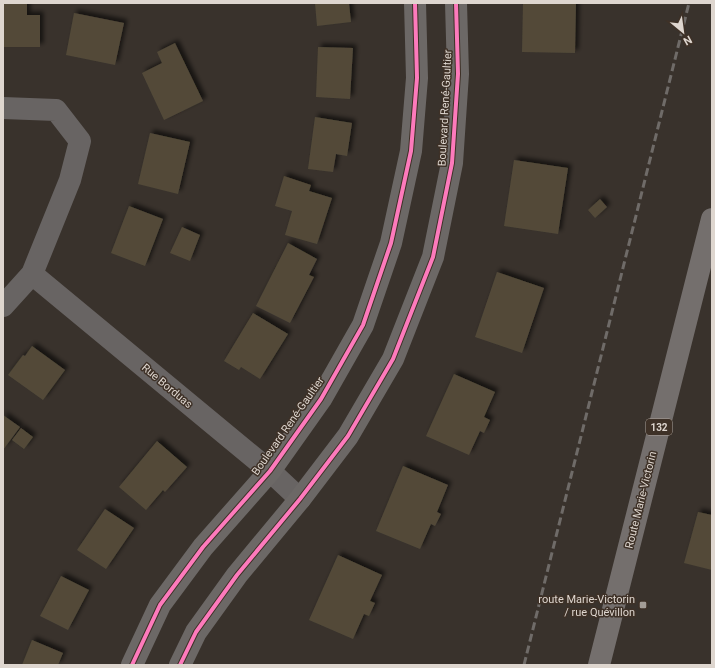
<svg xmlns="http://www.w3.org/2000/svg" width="715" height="668" font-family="Roboto,sans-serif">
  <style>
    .building { fill: #524a39; filter: url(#shadow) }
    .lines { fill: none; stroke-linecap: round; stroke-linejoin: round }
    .street { stroke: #686463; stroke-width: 22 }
    .secondary { stroke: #6c6866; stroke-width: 22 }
    .primary { stroke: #746f6d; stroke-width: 22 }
    .rail { stroke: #6f6b68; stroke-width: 3; stroke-dasharray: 8 4; stroke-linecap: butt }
    .cycleway-casing { stroke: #3e3127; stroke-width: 6 }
    .cycleway { stroke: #fd7abc; stroke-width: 4 }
    .poi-dot { fill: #a49d96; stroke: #3e3127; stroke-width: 1.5 }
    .labels { text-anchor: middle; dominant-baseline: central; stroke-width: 3; stroke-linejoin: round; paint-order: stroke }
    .shield { fill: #3e3127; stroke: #aea49d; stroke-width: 1 }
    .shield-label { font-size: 10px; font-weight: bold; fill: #ded6cf }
    .street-label { font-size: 11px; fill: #ded6cf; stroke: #3e3127 }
    .poi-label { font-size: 11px; fill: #ded6cf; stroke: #3e3127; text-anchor: end }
  </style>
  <defs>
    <filter id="shadow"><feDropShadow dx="3.5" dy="-3.5" stdDeviation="2" flood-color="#0009"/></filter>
  </defs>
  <rect width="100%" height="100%" fill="#39322c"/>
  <!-- building -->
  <path class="building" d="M3,3H27V15H40V47H3Z
    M315,3H349L351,22L317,26Z
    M523,3H576L575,53L522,52Z
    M74,13L124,23L115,65L66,55Z
    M175,43L203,101L164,120L142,73L162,63L157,52Z
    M318,47L353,48L350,99L316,97Z
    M315,117L352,123L347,156L336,154L333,172L308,169Z
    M150,133L190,142L178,194L138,184Z
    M514,160L568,168L558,234L504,226Z
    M284,176L311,185L309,191L332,198L317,244L285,235L292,211L275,206Z
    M600,199L607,207L595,218L588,210Z
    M129,206L163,219L145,266L111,253Z
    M182,227L200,235L190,261L170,253Z
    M288,243L317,259L309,275L314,277L290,323L256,306Z
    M497,272L544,288L522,353L475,337Z
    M253,313L288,334L260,379L241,367L239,370L224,361Z
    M32,346L65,370L43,400L8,375L23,355L25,356Z
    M454,374L495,392L484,417L490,420L484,433L480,431L469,455L426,436Z
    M3,415L20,427L3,450Z
    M21,428L33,437L24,449L12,440Z
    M157,441L187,467L165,492L163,490L146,510L119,487Z
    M403,466L448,485L437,512L441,514L435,526L431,524L420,549L376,531Z
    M105,509L134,528L106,569L77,550Z
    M698,512L712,515V570L684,563Z
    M338,555L382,575L370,601L375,603L369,616L364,614L353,639L309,620Z
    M61,576L89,590L68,630L40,616Z
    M32,640L63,653L58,665H22Z"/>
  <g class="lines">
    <!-- street -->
    <path class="street" d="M3,108L56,110L80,141L70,180L32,274L3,306
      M32,274L270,471L300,499"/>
    <!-- secondary -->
    <path class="secondary" d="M132,665L160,605L203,547L270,471L321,399L363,325L391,243L411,151L417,78L415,3
      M180,665L196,632L237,575L300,499L348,436L393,359L433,257L452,163L458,74L456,3"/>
    <!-- primary -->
    <path class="primary" d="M599,665L712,219"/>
    <!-- rail -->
    <path class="rail" d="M524,665L689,3"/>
    <!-- cycleway casing -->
    <g class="cycleway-casing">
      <path id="cycleway" d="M132,665L160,605L203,547L270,471L321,399L363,325L391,243L411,151L417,78L415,3
        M180,665L196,632L237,575L300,499L348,436L393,359L433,257L452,163L458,74L456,3"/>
    </g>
    <!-- cycleway -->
    <use href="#cycleway" class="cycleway"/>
  </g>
  <!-- markers -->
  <rect class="poi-dot" x="639" y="601" width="8" height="8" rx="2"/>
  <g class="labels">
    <!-- shield labels -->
    <rect class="shield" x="646" y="419" width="26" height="16" rx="3"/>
    <g class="shield-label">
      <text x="659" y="427">132</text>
    </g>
    <!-- street labels -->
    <g class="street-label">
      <text transform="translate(445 108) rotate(-87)">Boulevard René-Gaultier</text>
      <text transform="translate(167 386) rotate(40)">Rue Borduas</text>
      <text transform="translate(288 426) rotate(-55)">Boulevard René-Gaultier</text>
      <text transform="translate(641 500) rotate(-76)">Route Marie-Victorin</text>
    </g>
    <!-- poi labels -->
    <g class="poi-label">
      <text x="635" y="599">route Marie-Victorin<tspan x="635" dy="13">/ rue Quévillon</tspan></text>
    </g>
  </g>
  <!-- border -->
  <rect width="715" height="668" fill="none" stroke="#ded6cf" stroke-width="8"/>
  <!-- north arrow -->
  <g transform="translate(683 32) rotate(151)" stroke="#3e3127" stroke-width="3" paint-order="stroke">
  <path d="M0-3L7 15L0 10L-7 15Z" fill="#ded6cf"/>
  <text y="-6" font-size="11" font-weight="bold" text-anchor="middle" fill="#ded6cf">N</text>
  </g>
</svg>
